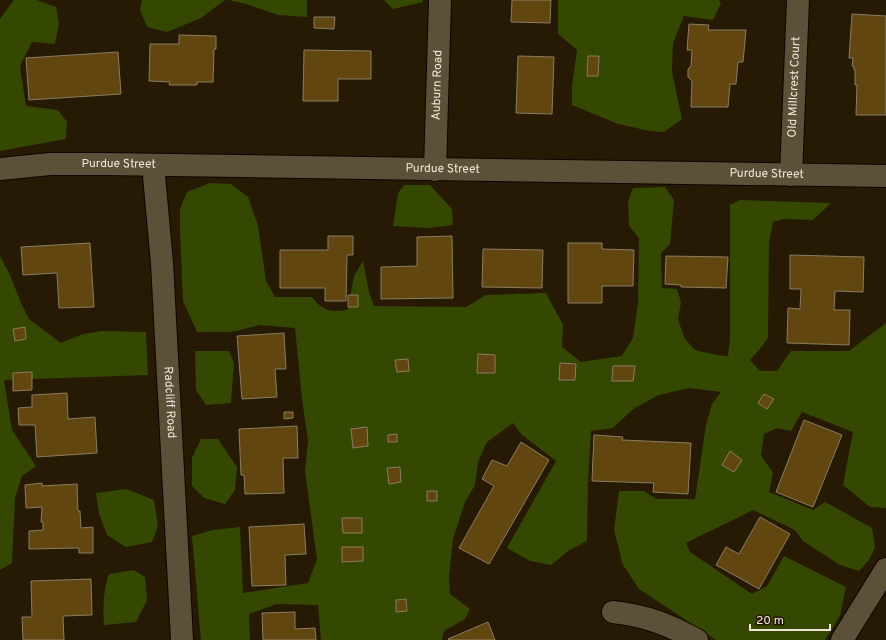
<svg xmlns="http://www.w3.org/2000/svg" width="886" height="640" font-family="Overpass,sans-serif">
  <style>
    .green { fill: #344801 }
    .building { fill: #614610; stroke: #8a7c64 }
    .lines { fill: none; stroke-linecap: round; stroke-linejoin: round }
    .street-casing { stroke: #0e0500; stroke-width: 24 }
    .street { stroke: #5d5039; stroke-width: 22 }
    .labels { text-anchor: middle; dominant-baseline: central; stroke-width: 4; stroke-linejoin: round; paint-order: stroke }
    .street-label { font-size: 12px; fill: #eee7d9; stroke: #261a05 }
  </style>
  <rect width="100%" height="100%" fill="#261a05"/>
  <!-- green -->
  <path class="green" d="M14,0H37L56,7L59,23L55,44L32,42L20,66L26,106L58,110L67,122L66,139L0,151V19Z
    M142,0H225L201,18L167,32L147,27L140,10Z
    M229,0H307V17L278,15L246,4Z
    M384,0H423V2L393,9Z
    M558,0H719L721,3L713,20L684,16L673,43L672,72L682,119L664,132L650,131L618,124L572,105V86L577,50L558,34Z
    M210,183L231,184L248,197L258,225L266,281L275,297H312C323,312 331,312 348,310L354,276L363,261L369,292L374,306L466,307L486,295L546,293L563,325L562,347L581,362L622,356L633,338L638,303L639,238L629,226L628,202L633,188L665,187L674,200L670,244L661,253L662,288L677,289L681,302L678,320L685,339L695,350L716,355L728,356L730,339V205L740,200L831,203L813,220L784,219L773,222L769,242L768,338L760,349L750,360L760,371H777L791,351H849L886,323V508L870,507L843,485L853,432L802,412L791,431L777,428L764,434L761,455L773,473L769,492L813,510L825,502L872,528L875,547L869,560L859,571L840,565L803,541L795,530L753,510C731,522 708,531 686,543L690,552L752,594L767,586L784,556L846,587L840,616L825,640H716L639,589L623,565L614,530L619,491H644L656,499H695L706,425L712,404L721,392L689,388L659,395L633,409L613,428L591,431L588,483L587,541L568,551L551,565L530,561L507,548L556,461L522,435L513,423L487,442L478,462L475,485L465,502L453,539L449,577L450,594L470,609L465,619L444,631L442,640H321L318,605L277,604L249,614L250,640H201L192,536L213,530L240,527L243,593L308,583L317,559L305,471L308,441L302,399L295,328L260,325L231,332H197L183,301L180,232V209L187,192Z
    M404,185H430L452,209L453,225L429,228L393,226L398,193Z
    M0,256L10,275L21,303L29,319L61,343L83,334L102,331L146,332L148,375L4,380L12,430L36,466L22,476L15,498L12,563L0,570Z
    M195,351H229L234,363L231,403L206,405L196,390Z
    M201,439H218L237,467L235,490L225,504L204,498L192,486V458Z
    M126,489L154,500L158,526L152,542L126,547L107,535L99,514L96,493Z
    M134,570L145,577L147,600L136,622L104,625C103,608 103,591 109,574Z"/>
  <!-- building -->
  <path class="building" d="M512,0H551L550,23L511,22Z
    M852,14L886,16V115H856L857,85H855V70H854V66H852L853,58H849Z
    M314,17H335L334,29L314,28Z
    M689,24L709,25L708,30H746L743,62H738L736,84H730L728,107H691L692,81L688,77V69L691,66L692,50H687Z
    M179,35L216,36V49H214L213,82H197V85H169L170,82L149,81L150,44H179Z
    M304,50L371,51V79H338V101H303Z
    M118,52L121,94L29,100L26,58Z
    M518,56L554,57L552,114L516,113Z
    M588,56H599L598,76H587Z
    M328,236H353V255H347L346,301H325V288H280V250H328Z
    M452,236L453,298L381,299V267L417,266V237Z
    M90,243L94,307L59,308L57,273L23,275L21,247Z
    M568,243H602V249L634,250L633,286H602V303H568Z
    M483,249L543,250L542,288L482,287Z
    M790,255L864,257L863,292L835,291L834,310H850L849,345L787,343L788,308L800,309L801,289H790Z
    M666,256L728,257L726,288L681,287V285L665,284Z
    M348,295H358V307H348Z
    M25,327L26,339L15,341L13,329Z
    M284,333L286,369H275L277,397L242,399L237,336Z
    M478,354L495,355V373H477Z
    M408,359L409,371L397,372L395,360Z
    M560,363L576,364L575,380H559Z
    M613,366H635L633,381H612Z
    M32,372V390L13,391V373Z
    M67,393L68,419L95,417L97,453L37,457L35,425H19L18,408L32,407V395Z
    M764,394L774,399L767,409L758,403Z
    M284,412H293V418L284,419Z
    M804,420L842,435L813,507L776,492Z
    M297,426L298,458H283L284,493L245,494L244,475H241L239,429Z
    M367,427L368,446L353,448L351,429Z
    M397,434V442H388V435Z
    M594,435L623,437L622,440L691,443L688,494L653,492L654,483L592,481Z
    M521,442L549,460L489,564L459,548L494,486L482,479L492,460L507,466Z
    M730,451L742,460L734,472L722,465Z
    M400,467L401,482L389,484L387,468Z
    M42,483V486L77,484L78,511H80L81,528L93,527V553H79V548L29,549V531L43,530V522H41L42,507L26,508L25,485Z
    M427,491H437V501H427Z
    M760,517L790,534L759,589L716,565L726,547L739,554Z
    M342,518H362V533H343Z
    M304,524L306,554L285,555L286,585L252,586L249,527Z
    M342,547H363V561L342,562Z
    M91,579L92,615L63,616L64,640H23L22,617H32L31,581Z
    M406,599L407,611L396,612V600Z
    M295,612V629L315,628L316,640H263L262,613Z
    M488,622L495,640H449L448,639Z"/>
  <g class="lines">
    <!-- street casing -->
    <g class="street-casing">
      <g id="street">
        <path id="s1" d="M153,165L162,263L182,640"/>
        <path id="s2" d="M0,169L50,164H105L886,176"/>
        <path id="s3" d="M435,170L440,0"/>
        <path id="s4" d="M791,175L798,0"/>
        <path d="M613,612C647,616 667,624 697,640"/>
        <path d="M842,640L886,569"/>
      </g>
    </g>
    <!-- street -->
    <use href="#street" class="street"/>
  </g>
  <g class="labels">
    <!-- street labels -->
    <g class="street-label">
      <text stroke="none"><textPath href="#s3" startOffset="85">Auburn Road</textPath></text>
      <text stroke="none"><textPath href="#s4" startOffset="88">Old Millcrest Court</textPath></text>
      <text stroke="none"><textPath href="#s2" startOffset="119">Purdue Street</textPath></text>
      <text stroke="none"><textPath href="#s2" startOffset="443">Purdue Street</textPath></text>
      <text stroke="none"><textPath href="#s2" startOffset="767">Purdue Street</textPath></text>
      <text stroke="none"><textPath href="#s1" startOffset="238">Radcliff Road</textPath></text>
    </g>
  </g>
  <!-- scale -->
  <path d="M750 624v6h80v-6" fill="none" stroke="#eee7d9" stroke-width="2"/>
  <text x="756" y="624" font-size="12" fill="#eee7d9" stroke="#261a05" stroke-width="3" paint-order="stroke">20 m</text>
</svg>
